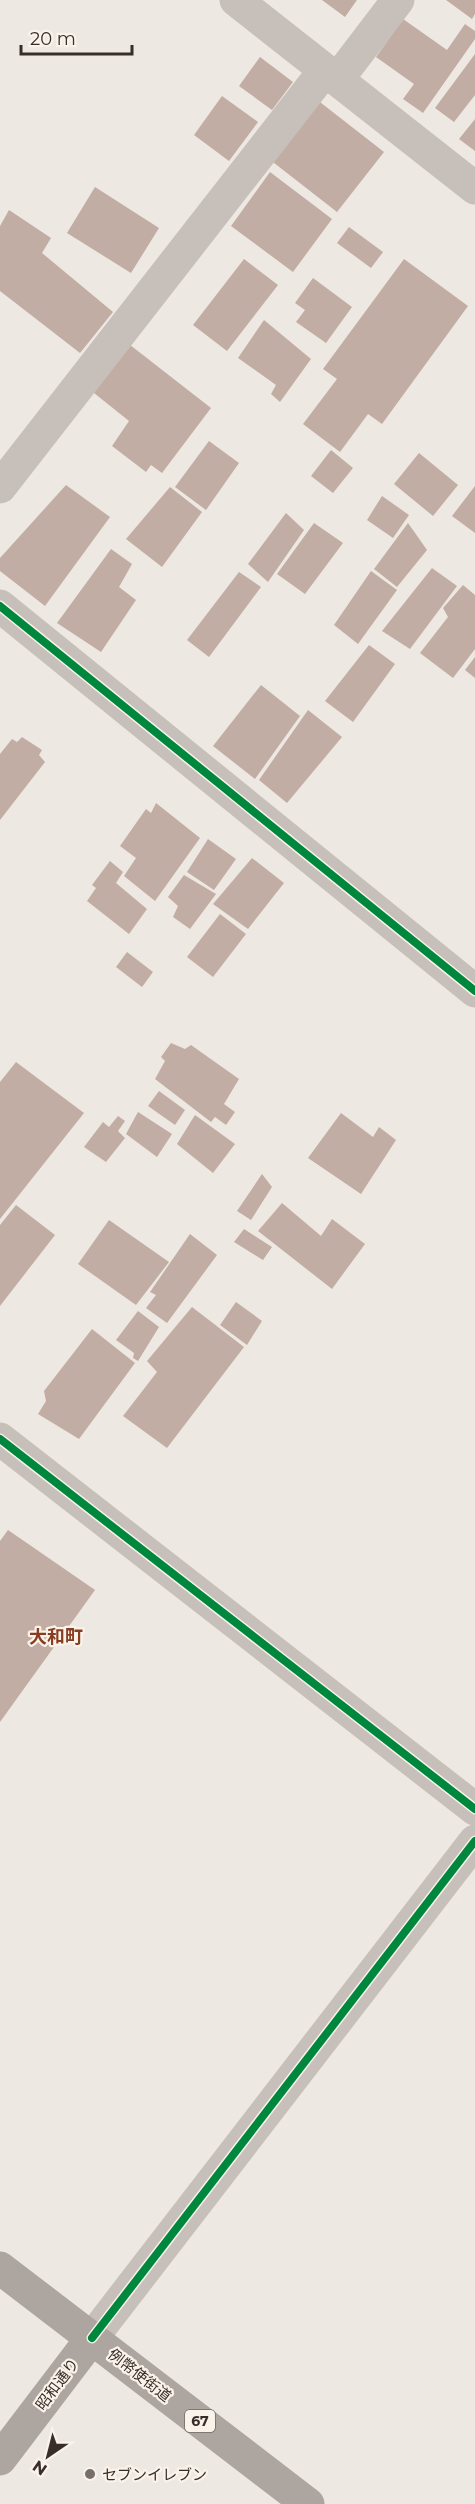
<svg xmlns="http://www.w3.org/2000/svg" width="475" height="2504" font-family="Montserrat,'Noto Sans JP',sans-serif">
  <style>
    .building { fill: #c1ada3 }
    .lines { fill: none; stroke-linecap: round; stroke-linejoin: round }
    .minor { stroke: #c7c0ba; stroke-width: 33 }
    .major { stroke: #aca5a0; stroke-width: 33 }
    .cycleway-casing { stroke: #faf3ea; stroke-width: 11 }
    .cycleway { stroke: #00873e; stroke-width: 8 }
    .poi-dot { fill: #786f6a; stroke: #faf3ea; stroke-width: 2 }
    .labels { text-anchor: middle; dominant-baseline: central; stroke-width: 4.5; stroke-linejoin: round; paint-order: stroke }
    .shield { fill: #faf3ea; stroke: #726963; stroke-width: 1.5 }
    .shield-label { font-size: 14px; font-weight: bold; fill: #382e29 }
    .street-label { font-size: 15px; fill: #382e29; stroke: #faf3ea }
    .poi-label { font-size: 15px; fill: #382e29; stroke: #faf3ea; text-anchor: start }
    .quarter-label { font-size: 18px; font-weight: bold; fill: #883c20; stroke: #faf3ea }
  </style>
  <rect width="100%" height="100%" fill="#eee8e2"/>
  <!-- building -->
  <path class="building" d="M322,0H357L345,17Z
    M446,0H475V14L472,19Z
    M403,19L447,50L465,24L475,31V39L423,113L403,99L414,84L376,57Z
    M475,54V95L454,122L435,108Z
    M260,57L293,82L272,110L239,86Z
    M222,96L258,122L229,161L194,135Z
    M316,99L384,152L337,212L269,159Z
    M475,119V151L459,139Z
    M270,172L332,219L293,272L231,226Z
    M95,187L159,228L131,273L67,233Z
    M9,210L51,238L42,253L113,312L80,353L0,291V226Z
    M349,227L383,252L371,268L337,243Z
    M244,259L278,285L227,351L193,325Z
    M404,259L468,306L382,424L368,414L340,452L303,424L337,379L323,369Z
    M313,278L352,307L326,343L296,322L305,310L295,303Z
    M264,320L311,359L280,402L271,394L276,385L238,358Z
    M125,341L211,408L162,473L151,465L146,472L112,446L129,421L89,389Z
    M209,441L239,463L206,510L175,487Z
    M331,450L353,468L333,493L311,476Z
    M419,453L458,485L433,516L394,484Z
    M66,485L110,517L45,606L0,571V558Z
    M475,486V533L452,516Z
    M170,487L202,512L162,567L126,539Z
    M382,496L409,515L393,538L367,520Z
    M286,513L304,530L268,582L248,564Z
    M314,523L343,543L305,594L277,574Z
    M408,523L427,550L397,587L374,569Z
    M111,549L132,564L119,587L136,600L101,652L57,623Z
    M432,568L457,586L410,649L382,631Z
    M371,571L397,590L358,644L334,625Z
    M239,572L261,587L209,657L187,640Z
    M463,585L475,595V649L453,678L420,653L448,617L443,608Z
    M369,645L395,664L353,722L325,701Z
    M475,657V678L465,670Z
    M261,685L300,716L255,779L213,746Z
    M308,710L342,737L287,803L259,780Z
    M22,737L42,750L39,755L45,762L0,820V754L12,739L17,742Z
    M156,803L200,838L155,901L124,876L136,858L120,846L146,809L151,813Z
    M208,839L236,859L214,890L187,872Z
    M252,858L284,883L248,929L213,904Z
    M110,861L123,872L116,883L147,909L129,934L87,901L96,888L92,885Z
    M184,875L216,894L190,929L173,917L178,906L168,897Z
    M220,914L246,934L213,977L187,957Z
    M127,952L153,972L142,987L116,967Z
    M171,1043L185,1049L191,1045L239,1079L224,1104L235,1112L226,1125L215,1117L211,1122L155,1079L165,1061L161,1057Z
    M16,1062L84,1113L0,1219V1082Z
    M159,1091L185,1110L175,1125L148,1106Z
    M138,1112L172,1134L157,1157L126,1134Z
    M341,1113L373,1137L379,1127L396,1140L361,1194L308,1158Z
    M195,1115L235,1144L213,1173L177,1144Z
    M118,1116L125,1121L118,1131L125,1138L106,1162L84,1147L103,1122L109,1127Z
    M262,1174L272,1187L251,1220L237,1211Z
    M282,1203L321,1236L332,1219L365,1244L332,1289L258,1231Z
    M16,1205L55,1235L0,1306V1225Z
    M109,1220L169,1262L136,1305L78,1264Z
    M244,1229L272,1247L263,1260L234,1242Z
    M190,1234L217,1255L167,1323L146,1308L156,1295L150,1292Z
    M236,1302L262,1321L247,1345L220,1325Z
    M192,1307L244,1347L167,1448L123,1416L157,1372L147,1361Z
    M138,1311L159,1327L138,1361L133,1358L134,1353L116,1340Z
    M92,1329L135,1363L79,1439L38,1414L46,1401L44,1391Z
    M8,1530L95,1590L0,1722V1541Z"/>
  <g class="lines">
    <!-- minor -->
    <path class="minor" d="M236,0L475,188
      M337,80L398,0
      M0,487L325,70
      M0,606L475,991
      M0,1439L475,1809
      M92,2338L475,1841"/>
    <!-- major -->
    <path class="major" d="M0,2268L308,2504
      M0,2459L92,2338"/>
    <!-- cycleway casing -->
    <g class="cycleway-casing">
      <path id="cycleway" d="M0,606L475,991
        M0,1439L475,1809
        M92,2338L475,1841"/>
    </g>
    <!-- cycleway -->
    <use href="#cycleway" class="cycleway"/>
  </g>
  <!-- markers -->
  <circle class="poi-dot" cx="90" cy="2474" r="6"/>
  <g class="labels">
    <!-- shield labels -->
    <rect class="shield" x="185" y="2410" width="30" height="22" rx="4.5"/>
    <g class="shield-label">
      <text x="200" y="2421">67</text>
    </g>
    <!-- street labels -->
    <g class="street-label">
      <text transform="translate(140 2375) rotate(38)">例幣使街道</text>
      <text transform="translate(57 2384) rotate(-53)">昭和通り</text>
    </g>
    <!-- poi labels -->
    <g class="poi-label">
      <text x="102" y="2474">セブンイレブン</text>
    </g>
    <!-- quarter labels -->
    <g class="quarter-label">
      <text x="56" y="1637">大和町</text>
    </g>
  </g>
  <!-- north arrow -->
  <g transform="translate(48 2456) rotate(215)" stroke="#faf3ea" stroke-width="4.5" paint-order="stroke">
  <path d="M0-4.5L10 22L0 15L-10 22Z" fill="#382e29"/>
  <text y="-9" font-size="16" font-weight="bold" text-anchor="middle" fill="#382e29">N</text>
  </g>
  <!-- scale -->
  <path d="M21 45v9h111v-9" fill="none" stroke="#382e29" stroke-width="3"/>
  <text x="30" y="45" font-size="18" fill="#382e29" stroke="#faf3ea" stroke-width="4.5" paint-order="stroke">20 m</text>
</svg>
